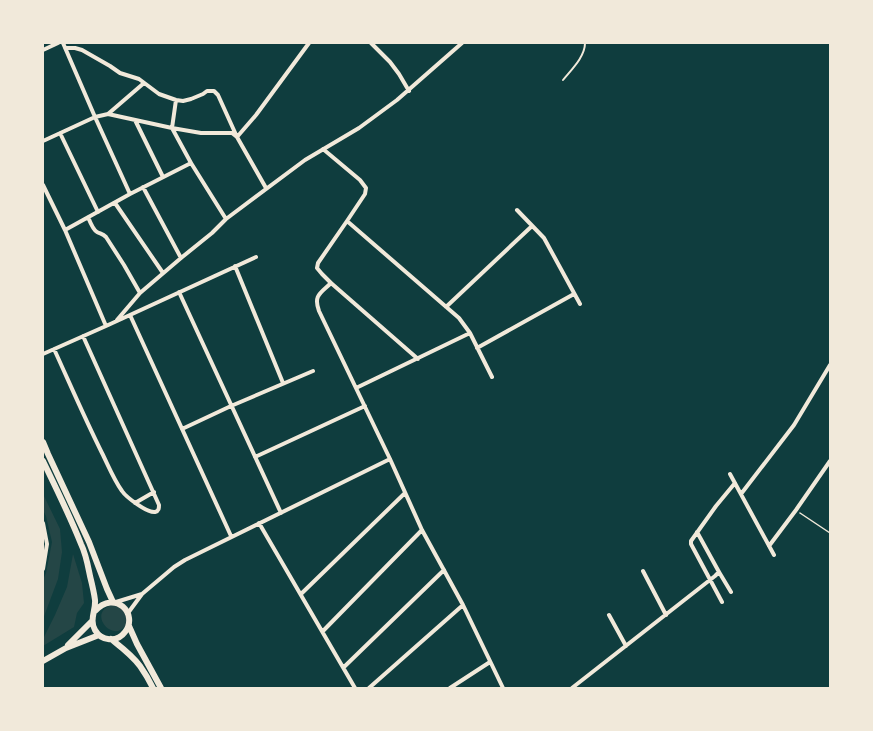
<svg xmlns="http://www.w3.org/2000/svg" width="873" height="731" font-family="'Archivo Narrow',sans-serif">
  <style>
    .green { fill: #244646 }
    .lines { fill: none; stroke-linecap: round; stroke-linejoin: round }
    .path { stroke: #f1e9da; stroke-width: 1.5 }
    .service { stroke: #f1e9da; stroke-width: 2 }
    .minor { stroke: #f1e9da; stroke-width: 4 }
    .secondary { stroke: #f1e9da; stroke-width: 6 }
  </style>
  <rect width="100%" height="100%" fill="#0f3d3e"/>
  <!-- green -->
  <path class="green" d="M43,494L60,529L62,552L58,579L43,619V580L46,573L52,542L46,516L43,510Z
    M73,554L82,583L84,603L77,613L74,627L43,646V639L55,615L67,587Z
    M116,604L127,614C127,618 127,623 125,626C112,644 84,610 116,604Z"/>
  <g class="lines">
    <!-- path -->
    <path class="path" d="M800,513L830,533"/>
    <!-- service -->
    <path class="service" d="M563,80C571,70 585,57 585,43"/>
    <!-- minor -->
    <path class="minor" d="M63,43L95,117L130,194
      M371,43L390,62L399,74L409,91
      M65,48H75L82,50L110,66L120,73L139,79L159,94L176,100L183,101L191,99L203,94L207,91H214L218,95L237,137L256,115L309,43
      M43,50L58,43
      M176,100L172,128L201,133H232L237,137L266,188
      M108,114L144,83
      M135,120L163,177
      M60,133L98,212
      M43,141L95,117L108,114L172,128L191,163L226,219
      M323,149L360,180L366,188L365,194L347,221L318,263L317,268L322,274L331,283L418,359
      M43,185L65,230L106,326L43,354
      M143,187L181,258
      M115,203L163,273
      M517,210L544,238L580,304
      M88,217C90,222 93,230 97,232C101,234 103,234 106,237L124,265L140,293
      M347,221L459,318L470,333L492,377
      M65,230L130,194L191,163
      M235,266L283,383
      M331,283C321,293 313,295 319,311L390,459L422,530L463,605L503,688
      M179,292L281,513
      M446,307L532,226
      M130,315L231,536
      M117,320L140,293L181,258L212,233L226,219L305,160L359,128L397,100L462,43
      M106,326L256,257
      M477,348L574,294
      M54,349C70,384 85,419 102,453C108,465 114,480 122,491C126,497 147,513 155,512C159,511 159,508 159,505L83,336
      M356,388L470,333
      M182,429L231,406L313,371
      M255,457L365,406
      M730,474L774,555
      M741,494L794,425L830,365
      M135,503L154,492
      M43,523L47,544L43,569
      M259,523L355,688
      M697,532L719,572L731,592
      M769,546L796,510L830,461
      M643,571L666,615
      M301,594L405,493
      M116,602L142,594
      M722,602L691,544V541L716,506L735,483
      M128,613L142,594L174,567L185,560L390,459
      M609,615L626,646
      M323,631L422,530
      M344,667L444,570
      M369,688L463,605
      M450,688L490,662
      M572,688L715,576L719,572"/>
    <!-- secondary -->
    <path class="secondary" d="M43,442L48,454L89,542L107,589L113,602
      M43,461C56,488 70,516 81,544C86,554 88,566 90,576C92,584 94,592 95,600C96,610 89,620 95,630C101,641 117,643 125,632C139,614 115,589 95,611
      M129,626L137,644L161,688
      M111,639C121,647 132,655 140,666C145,673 149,680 153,688
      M68,645L92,621
      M43,661L66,648L99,635"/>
  </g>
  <!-- border -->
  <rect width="873" height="731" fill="none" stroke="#f1e9da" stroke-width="88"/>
</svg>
